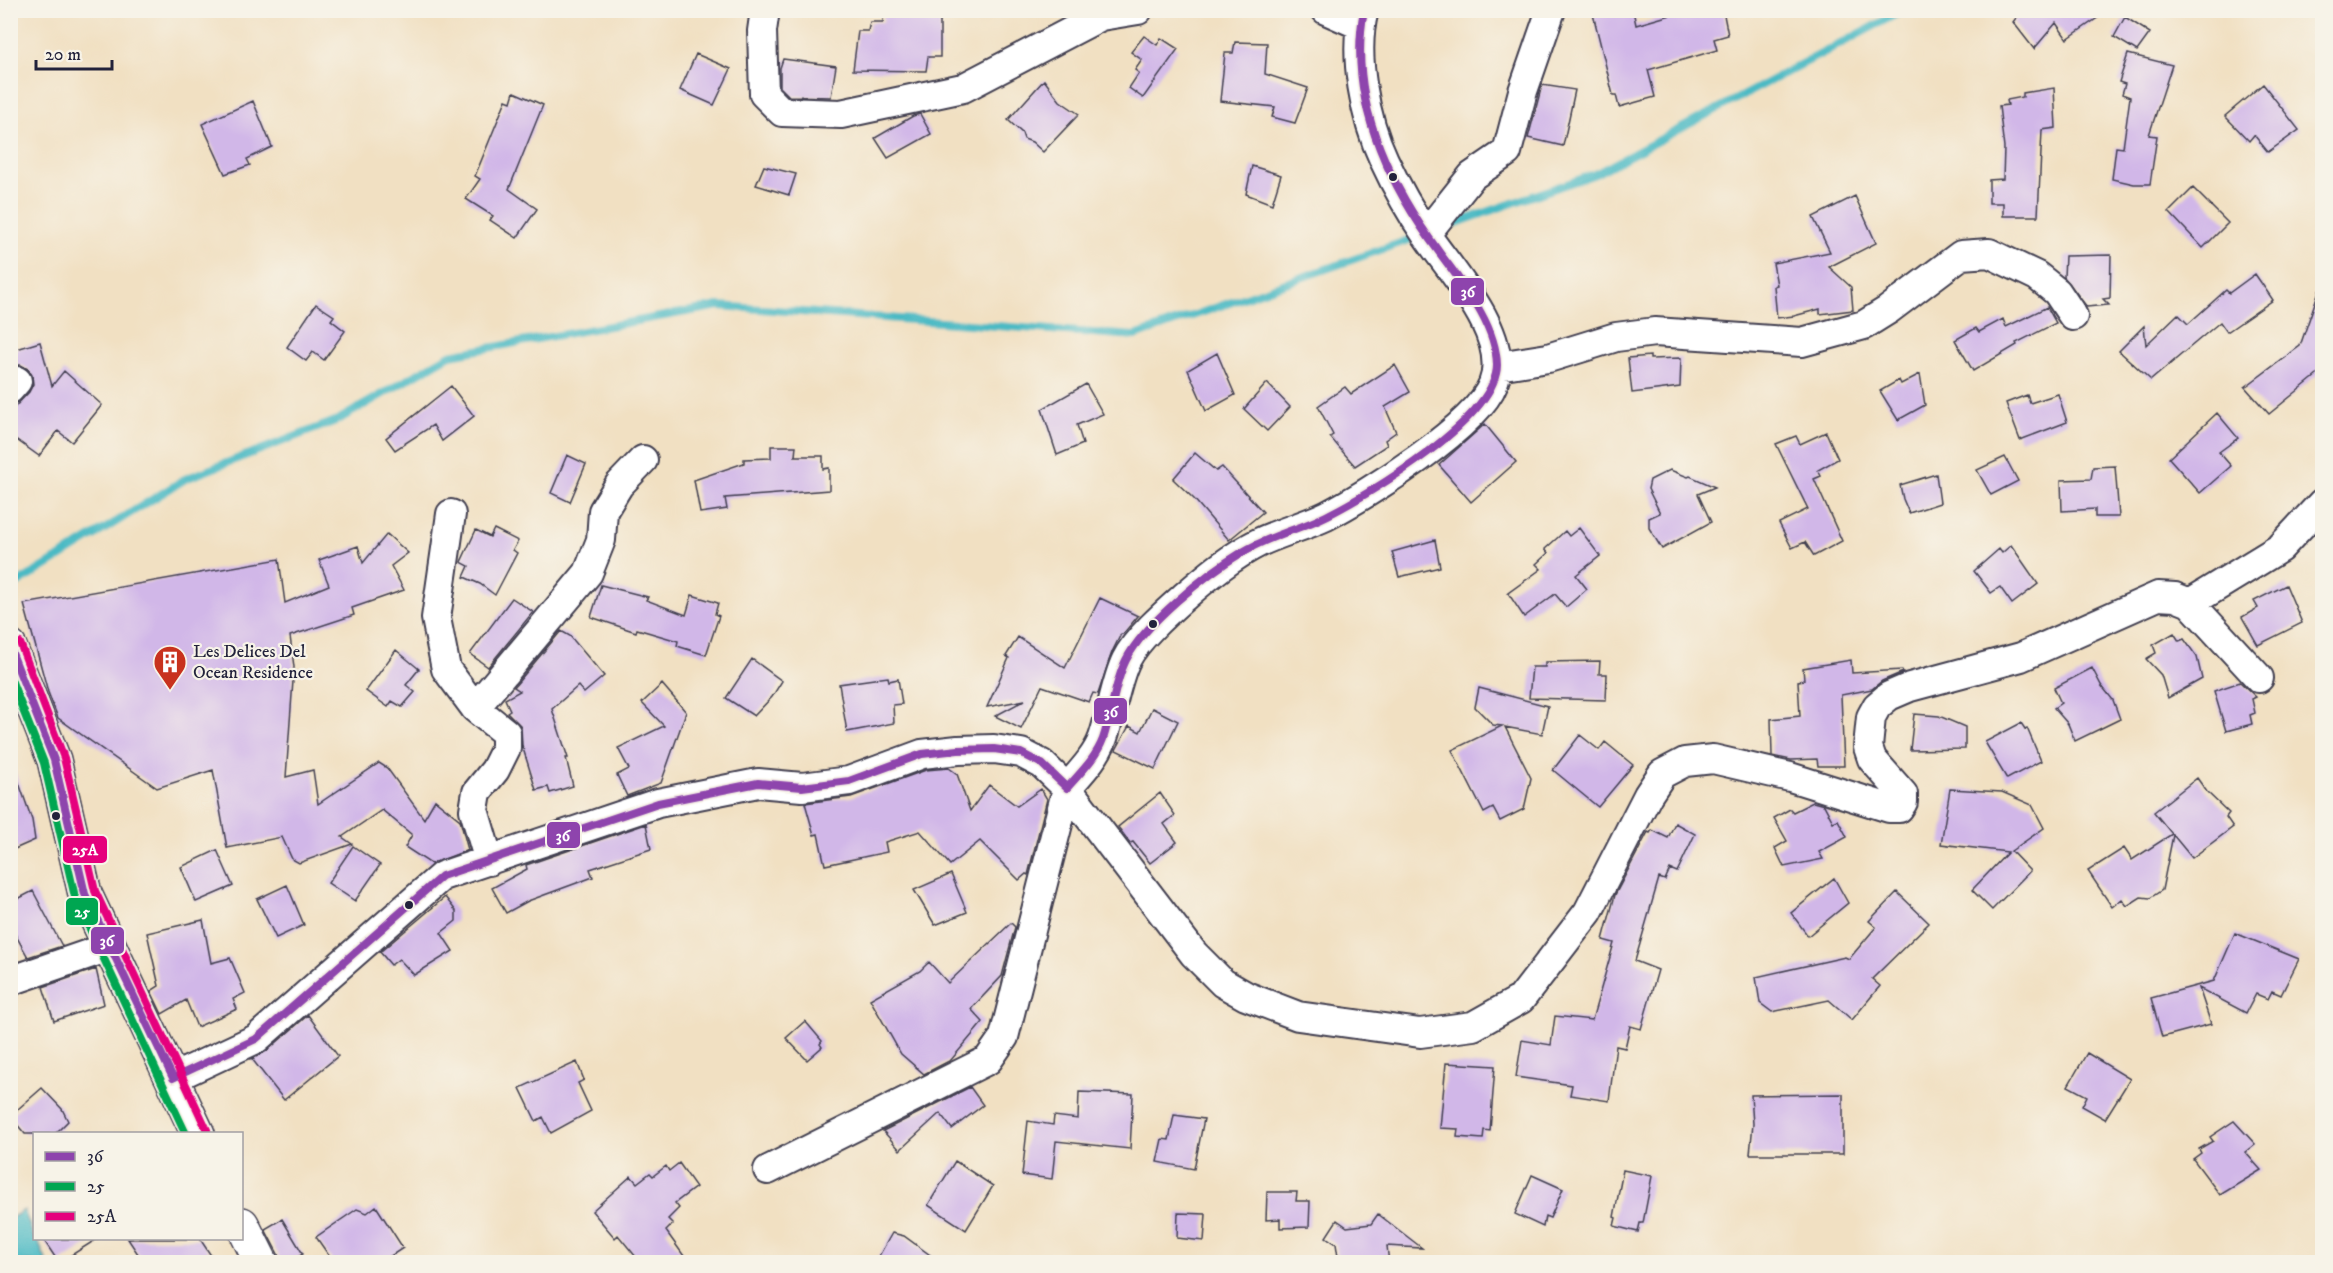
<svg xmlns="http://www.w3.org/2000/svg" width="2333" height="1273" font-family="'IM FELL DW Pica',serif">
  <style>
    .water { fill: #4bbac4; stroke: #366e80; stroke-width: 1.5 }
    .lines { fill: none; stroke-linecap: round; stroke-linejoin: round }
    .stream { stroke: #4bbac4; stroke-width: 8 }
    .building { fill: #d1b7e8 }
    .minor-casing { stroke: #413e4f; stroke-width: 32 }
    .major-casing { stroke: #413e4f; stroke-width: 36 }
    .minor { stroke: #fff; stroke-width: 28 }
    .major { stroke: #fff; stroke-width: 33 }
    .bus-1-casing { stroke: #f7f3e8; stroke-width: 12 }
    .bus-2-casing { stroke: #f7f3e8; stroke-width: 12 }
    .bus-3-casing { stroke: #f7f3e8; stroke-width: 12 }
    .bus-1 { stroke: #8e44ad; stroke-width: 8 }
    .bus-2 { stroke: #00a651; stroke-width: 8 }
    .bus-3 { stroke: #e5007d; stroke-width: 8 }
    .bus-dot { fill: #22223b; stroke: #f7f3e8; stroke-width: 2 }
    .labels { text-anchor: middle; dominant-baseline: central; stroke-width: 4.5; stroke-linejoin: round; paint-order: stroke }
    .poi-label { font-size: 18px; fill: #22223b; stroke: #f7f3e8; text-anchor: start }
    .line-badge { stroke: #f7f3e8; stroke-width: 2 }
    .badge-label { font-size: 16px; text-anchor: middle; font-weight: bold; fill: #fff }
  </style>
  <rect width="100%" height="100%" fill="#f7f3e8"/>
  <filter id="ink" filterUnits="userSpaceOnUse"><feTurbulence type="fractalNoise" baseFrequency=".0167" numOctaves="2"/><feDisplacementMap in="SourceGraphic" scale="12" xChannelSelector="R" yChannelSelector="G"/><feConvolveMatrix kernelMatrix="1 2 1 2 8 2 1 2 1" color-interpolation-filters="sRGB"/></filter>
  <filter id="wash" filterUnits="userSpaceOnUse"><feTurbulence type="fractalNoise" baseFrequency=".008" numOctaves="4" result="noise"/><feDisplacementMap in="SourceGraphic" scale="24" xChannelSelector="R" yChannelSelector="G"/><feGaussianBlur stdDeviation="1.35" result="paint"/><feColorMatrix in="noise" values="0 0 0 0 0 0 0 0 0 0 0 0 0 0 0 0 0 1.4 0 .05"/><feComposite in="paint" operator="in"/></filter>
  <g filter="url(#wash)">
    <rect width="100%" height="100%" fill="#f1e0c2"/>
    <!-- water -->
    <path class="water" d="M24,1210L34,1238L37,1239L47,1262H11V1218Z"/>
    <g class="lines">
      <!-- stream -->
      <path class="stream" d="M1442,228L1595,174L1904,10
        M10,588L185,479L338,420L450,355L719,306L1135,336L1420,236"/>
    </g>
    <g id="blocks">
      <!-- building -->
      <path class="building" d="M1592,10H1633L1636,25L1688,10H1723L1728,35L1714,39L1717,50L1648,70L1655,97L1619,107L1616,95H1613Z
        M2022,10H2109L2067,39L2056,23L2034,49L2013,22Z
        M884,13L940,16V57H928L926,71L853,70L858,31H868L870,22H883Z
        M2125,17L2150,33L2137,51L2114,37Z
        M1144,36L1157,45L1161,38L1178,49L1143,98L1129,88L1139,73L1135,70L1142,60L1131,52Z
        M1235,42L1267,43L1265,74L1308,88L1295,123L1272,117L1275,107L1220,101L1225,53H1233Z
        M696,54L731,69L714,105L680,90Z
        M2128,54L2172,65L2149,135L2157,136L2150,184H2134L2112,179L2116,147L2123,148L2130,97L2122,94L2125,84L2119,82Z
        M783,59L836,66L831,97L789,96L780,87V68Z
        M1044,80L1060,101L1079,114L1043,152L1032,142L1024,139L1022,133L1008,120Z
        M2263,84L2299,130L2268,152L2254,135L2249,141L2225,116Z
        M1542,85L1575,90L1563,146L1528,138Z
        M2054,88L2056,128L2042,130L2038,216H2003V203H1989V180L2003,179L2004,148L1999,106L2008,105L2007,100L2023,97V93Z
        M514,92L543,105L509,189L537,209L517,238L490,220L493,216L466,199L480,179L475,176L506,100L511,102Z
        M253,101L272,147L247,159L250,165L225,174L202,124Z
        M920,114L931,134L888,158L875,138L913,116Z
        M764,166L796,174L789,195L756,185Z
        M1252,166L1281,175L1272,204L1246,194Z
        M2193,188L2228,223L2203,248L2169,212Z
        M1855,196L1876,243L1829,267L1851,287L1853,310L1820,314V309L1794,316L1777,318L1774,286L1777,285L1773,263L1830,252L1813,217Z
        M2111,255L2110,298L2103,299L2109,305L2087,307L2064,277L2065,256Z
        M2255,274L2273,300L2227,332L2220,322L2151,380L2119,351L2144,326L2146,345L2178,314L2188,324L2226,290L2229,293Z
        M2319,291L2322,292V371L2269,414L2245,387L2300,346Z
        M316,304L334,316L331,320L345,331L324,360L313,352L306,361L287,347Z
        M2047,307L2056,323L2016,343L2017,345L1973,371L1955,340L1976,328L1979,332L2003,319L2006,327Z
        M40,342L52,386L64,371L102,405L72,442L58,431L39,456L10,435V412L29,392L33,384L32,375L28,369L21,365H13L10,351Z
        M1217,353L1235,395L1206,411L1188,370Z
        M1650,356V359L1681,358L1680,387L1632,393L1628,358Z
        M1395,365L1410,392L1385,407L1396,432L1385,440L1387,445L1355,466L1330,437L1333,435L1318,406L1345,387L1351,394Z
        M1920,374L1925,405L1898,420L1880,391L1899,380L1901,384Z
        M1267,383L1290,407L1267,431L1244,409Z
        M1086,384L1103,414L1077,425L1083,444L1057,455L1042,409Z
        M451,386L474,416L442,441L433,425L395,450L386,438Z
        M2058,394L2067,422L2020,440L2006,403L2027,395L2030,403Z
        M2217,413L2238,438L2219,452L2231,466L2200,493L2169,458Z
        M1485,424L1516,462L1471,502L1439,465Z
        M1826,432L1838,459L1818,470L1821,476L1814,479L1842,541L1814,556L1805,542L1792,548L1779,523L1808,509L1776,444L1796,436L1800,444Z
        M771,446H796L795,456H823V469L829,468V490L725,498L727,509L700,513L694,480L744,463V459L771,458Z
        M1195,453L1216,471L1222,467L1263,512L1229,540L1194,499L1173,479Z
        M567,455L586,464L570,502L551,493Z
        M2005,457L2018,481L1991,495L1977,470Z
        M2115,466L2119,517H2095V509L2062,511L2061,480L2091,479L2093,467Z
        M1670,470L1688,477L1690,476L1715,487L1698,494L1711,522L1662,549L1649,528V518L1660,513L1648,489L1650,480Z
        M1936,474L1940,503L1909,513L1903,499L1900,485Z
        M1579,528L1600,556L1576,575L1587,589L1566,607L1555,594L1524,617L1508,593L1541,569L1536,564L1548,553L1545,549L1565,531L1569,536Z
        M494,529L518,541L513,550L517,553L495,595L480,584L464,577L469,566L461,562L476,530L490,537Z
        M387,534L408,553L391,566L404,590L352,608L354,615L290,636L294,667L286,777L313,770L318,804L379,763L387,768L424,819L435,800L460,820L468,850L431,864L405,847L412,835L382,810L342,837L352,844L299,863L292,859L282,837L227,848L213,770L157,788L58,718L48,692L24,604L279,559L285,603L329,585L319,560L358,546L363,563Z
        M1435,540L1440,567L1399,577L1392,552Z
        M2011,545L2038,584L2012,604L2000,587L1991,593L1974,571L1999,549L2002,553Z
        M601,585L648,597L646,600L686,615L692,595L718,603L715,614L719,616L706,655L677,646L678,641L637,629L636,632L591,617Z
        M2286,585L2302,623L2258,645L2242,617L2258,608L2254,601Z
        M512,598L533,612L488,667L470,654Z
        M1100,598L1138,616L1123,634H1121L1112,652L1098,694L1093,693L1089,702L1042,686L1021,729L995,716L1025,700L987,707L1009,658L1006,656L1018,637L1065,668Z
        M561,631L570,636L604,676L584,693L578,686L552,709L568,758H566L573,786L550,793L548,787L536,790L522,745L521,726L507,712L510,710L505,699L520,691L514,687Z
        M2174,633L2179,641L2184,639L2197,657L2202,679L2168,698L2161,675L2146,659L2156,653L2153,645Z
        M396,650L419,669L406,685L415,692L402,707L392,701L388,707L366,691Z
        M752,659L782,681L772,697L754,716L726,698Z
        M1851,660L1852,673L1902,670L1903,672L1882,681L1872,689L1841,695L1844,766H1818L1817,759L1791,760L1772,756L1771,719L1800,716L1798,681L1804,680L1803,668Z
        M1600,661L1599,674H1607L1606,700L1529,698L1532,667H1545V662Z
        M2092,668L2101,685L2113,700L2120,719L2075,741L2068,724L2054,708L2061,703L2054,688Z
        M888,677L889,681L898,679L902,704L893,705L894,723L847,732L839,684Z
        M2240,682L2256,697L2252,699L2255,713L2250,715L2252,724L2226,731L2214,691Z
        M662,684L686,712L661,783L627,796L617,775L629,769L618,748L664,726L642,703Z
        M1479,688L1548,706L1542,734L1505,727L1531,778L1524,809L1500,821L1493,808L1484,813L1452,750L1502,726L1493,725L1475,707Z
        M1152,708L1178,721L1155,769L1116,750L1129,726L1140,732Z
        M1914,714L1939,716L1965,727V749L1910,750Z
        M2021,723L2025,729L2027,728L2041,761L2007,779L1985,742Z
        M1580,735L1599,750L1605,742L1633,765L1598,807L1553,770Z
        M13,766L32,820L35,840L10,851V767Z
        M949,768L957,774L970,811L989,785L1017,806L1041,789L1047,799L1028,875L1026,874L1019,880L980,841L950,865L920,831L885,842L887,852L825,865L818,834L814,835L805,803L851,797L926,770Z
        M2197,778L2207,792L2229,813L2226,817L2233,827L2192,858L2173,835L2162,890L2150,898L2141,897L2127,906L2122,899L2112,907L2088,871L2124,848L2132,860L2172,834L2154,812Z
        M1950,789L2002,792L2032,805L2044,828L2011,851L2030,871L1992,910L1972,890L2008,852L1941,844Z
        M1160,793L1175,815L1164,824L1177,842L1150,863L1133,842L1130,843L1118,827Z
        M1813,802L1824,805L1833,822L1838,820L1847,837L1819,852L1823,859L1784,867L1775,848L1787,841L1774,818L1790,809L1793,812Z
        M1675,823L1695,834L1677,872L1670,869L1665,880L1659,878L1635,961L1658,970L1641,1029L1630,1026L1625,1048L1616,1046L1609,1101L1570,1095L1572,1085L1516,1077L1522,1040L1551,1045L1555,1016L1592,1020L1614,943L1603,940L1615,895L1648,832L1650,833L1652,830L1668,838Z
        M646,824L651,849L590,869L593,877L528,901L506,913L492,888L527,869L526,865Z
        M353,846L380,865L355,901L328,883Z
        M217,850L233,886L196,902L181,867Z
        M951,874L967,912L935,925L914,890Z
        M1834,878L1848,903L1808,936L1791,913Z
        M287,885L304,925L276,938L257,899Z
        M33,891L62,946L28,957L10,925V903Z
        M1897,892L1929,923L1872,979L1880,986L1852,1020L1829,1000L1772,1012L1760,1003L1756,977L1845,957L1849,959L1876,927L1869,921Z
        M445,897L456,911V921L441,933L453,951L414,975L399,959L391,965L380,952Z
        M203,920L211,963L230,958L245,993L233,999L237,1009L197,1027L186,1000L162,1014L151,991L159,986L147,933Z
        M1011,923L1015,927L1002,976L971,1009L983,1022L951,1060L924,1074L901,1054L870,999L920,971L929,962L948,983Z
        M2235,933L2299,959L2281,995L2272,991L2268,999L2256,994L2246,1013L2199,988L2211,1024L2162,1037L2151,998L2214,981Z
        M96,969L104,1004L54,1021L43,987Z
        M308,1015L338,1056L284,1100L252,1059L267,1051Z
        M805,1021L822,1041L820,1044L822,1047L807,1060L786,1038Z
        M2087,1053L2130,1079L2105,1119L2082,1106L2087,1096L2068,1086Z
        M577,1062L584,1080L578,1083L591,1111L551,1133L543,1117L536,1121L520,1088Z
        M1446,1063L1495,1066L1490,1131L1484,1130L1483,1139L1457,1137L1458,1129L1440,1128Z
        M970,1087L983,1105L952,1129L940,1113L900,1150L883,1131Z
        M42,1088L62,1109L68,1121L55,1134H25L10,1116Z
        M1079,1092L1133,1094L1130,1149L1056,1141L1052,1179L1022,1175L1028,1121L1053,1125L1054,1116L1078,1119Z
        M1843,1094V1154H1750L1753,1124L1751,1095Z
        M1174,1115L1204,1119L1194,1169L1157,1162L1162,1139L1169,1140Z
        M2234,1121L2255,1144L2245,1152L2261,1170L2220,1195L2193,1159L2201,1153L2199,1149L2213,1141L2210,1137Z
        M955,1161L993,1186L966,1230L928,1205Z
        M679,1163L696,1187L675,1203L679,1208L668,1219L673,1224L666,1231L689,1263H641L618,1235L615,1238L592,1211L631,1176L637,1183L650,1173L653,1176L666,1166L669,1171Z
        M1623,1170L1652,1176L1643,1223H1640L1638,1232L1614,1226L1616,1218L1614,1217Z
        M1532,1175L1563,1189L1550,1218L1545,1216L1543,1227L1515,1214Z
        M1267,1192H1297L1296,1201H1310L1309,1227L1280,1228V1219L1266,1220Z
        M376,1206L403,1248L380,1263H334L316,1237L357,1209L367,1213Z
        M1178,1213L1206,1214L1204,1241L1177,1238Z
        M1378,1214L1422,1248L1387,1246L1389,1263H1339L1336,1244L1326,1237L1337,1220L1347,1227L1371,1224Z
        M282,1219L303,1254L288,1263H280L278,1254L265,1229Z
        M892,1233L904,1236L941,1263H875Z
        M43,1239H97L59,1263Z
        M128,1239H200L216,1263H144Z"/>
    </g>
  </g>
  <g filter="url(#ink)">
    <use href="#blocks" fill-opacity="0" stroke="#413e4f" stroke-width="1.5"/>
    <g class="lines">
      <!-- minor casing -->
      <g class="minor-casing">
        <path id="minor" d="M765,10L762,31L764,94L782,112L841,114L963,88L1101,16L1138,10
          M1326,10L1360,25
          M1426,234L1472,176L1507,152L1523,91L1551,10
          M1498,366L1548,358L1616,337L1655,332L1802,342L1864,325L1888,310L1961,255L1989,253L2037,276L2057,292L2073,316
          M10,389L17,381
          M451,514L436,618L446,669L475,708L506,733V748L495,770L477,792L474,810L489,861
          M2190,603L2280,548L2322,503
          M475,708L588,573L601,540L603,511L619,485L643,460
          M10,981L109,947
          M173,1078L256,1039L442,876L658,803L758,783L802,787L849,781L922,754L958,750L994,749L1021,753L1042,764L1067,788L1194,954L1223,983L1246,996L1298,1016L1420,1033L1473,1026L1521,999L1588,912L1648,795L1662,774L1685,762L1713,759L1790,777L1889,808H1899L1903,802V794L1872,759L1868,747L1871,717L1877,706L1889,696L1910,687L2021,657L2158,596L2175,597L2190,603L2259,678
          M768,1170L988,1060L1004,1037L1067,788C1080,773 1096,757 1103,738C1111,715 1116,680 1126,660C1137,638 1167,612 1185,596C1208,576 1232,556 1260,542C1281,532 1305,526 1326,516C1367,495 1477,426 1493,384C1512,337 1452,273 1427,236C1411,213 1396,186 1384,160C1365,120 1352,54 1364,10"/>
      </g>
      <!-- major casing -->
      <g class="major-casing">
        <path id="major" d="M10,647L54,760L85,894L198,1134
          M242,1224L261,1262"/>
      </g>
      <!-- minor -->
      <use href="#minor" class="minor"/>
      <!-- major -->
      <use href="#major" class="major"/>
      <!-- bus-1 casing -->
      <g class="bus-1-casing">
        <path id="bus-1" d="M10,648L54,760L85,894L173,1078L256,1039L442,876L658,803L758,783L802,787L849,781L922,754L958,750L994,749L1021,753L1042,764L1067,788C1080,773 1096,758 1103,739C1112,713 1114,684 1126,660C1144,624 1206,574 1241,553C1268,536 1298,530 1326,516C1370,494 1497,418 1497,365C1496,323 1462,284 1439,252C1388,183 1347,99 1364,10"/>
      </g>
      <!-- bus-2 casing -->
      <g class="bus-2-casing">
        <path id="bus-2" d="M10,677L44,763L75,897L186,1134"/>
      </g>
      <!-- bus-3 casing -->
      <g class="bus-3-casing">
        <path id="bus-3" d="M20,643L64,758L95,891L207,1130"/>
      </g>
      <!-- bus-1 -->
      <use href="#bus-1" class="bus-1"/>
      <!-- bus-2 -->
      <use href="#bus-2" class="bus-2"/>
      <!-- bus-3 -->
      <use href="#bus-3" class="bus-3"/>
    </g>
  </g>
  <!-- icons -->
  <defs>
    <g id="building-pin" transform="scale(1.725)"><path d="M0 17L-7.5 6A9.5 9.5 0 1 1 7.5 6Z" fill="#c8321e" stroke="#f7f3e8"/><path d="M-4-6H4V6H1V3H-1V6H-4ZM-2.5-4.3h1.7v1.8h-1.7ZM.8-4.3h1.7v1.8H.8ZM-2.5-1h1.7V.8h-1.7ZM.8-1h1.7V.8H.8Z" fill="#fff"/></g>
  </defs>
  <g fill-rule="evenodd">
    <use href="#building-pin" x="170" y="662"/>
  </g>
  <!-- markers -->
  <g class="bus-dot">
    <circle cx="1393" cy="177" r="5"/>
    <circle cx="1153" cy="624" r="5"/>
    <circle cx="56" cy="816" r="5"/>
    <circle cx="409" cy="905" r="5"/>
  </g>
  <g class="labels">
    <!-- poi labels -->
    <g class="poi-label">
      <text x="193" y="652">Les Delices Del<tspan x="193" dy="21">Ocean Residence</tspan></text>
    </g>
  </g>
  <g class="line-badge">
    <rect x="1450" y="277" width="35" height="29" rx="6" fill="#8e44ad"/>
    <rect x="1093" y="697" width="35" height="28" rx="6" fill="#8e44ad"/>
    <rect x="546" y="821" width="35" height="28" rx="6" fill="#8e44ad"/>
    <rect x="62" y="835" width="46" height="29" rx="6" fill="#e5007d"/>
    <rect x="65" y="897" width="34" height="29" rx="6" fill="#00a651"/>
    <rect x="90" y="926" width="35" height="29" rx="6" fill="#8e44ad"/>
  </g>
  <g class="badge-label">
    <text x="1468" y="297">36</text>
    <text x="1111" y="717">36</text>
    <text x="563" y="841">36</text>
    <text x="85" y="855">25A</text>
    <text x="82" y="917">25</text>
    <text x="107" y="946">36</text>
  </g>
  <!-- margin -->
  <rect width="2333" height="1273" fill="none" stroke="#f7f3e8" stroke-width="36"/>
  <!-- legend -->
  <rect x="33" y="1132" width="210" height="108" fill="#f7f3e8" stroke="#a29fa3" stroke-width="1.5"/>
  <rect x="45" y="1152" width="30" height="9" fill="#8e44ad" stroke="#a29fa3" stroke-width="1.5"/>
  <text x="87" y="1162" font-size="18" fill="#22223b">36</text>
  <rect x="45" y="1182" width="30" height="9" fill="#00a651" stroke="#a29fa3" stroke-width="1.5"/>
  <text x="87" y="1192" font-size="18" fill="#22223b">25</text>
  <rect x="45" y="1212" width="30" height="9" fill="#e5007d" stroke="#a29fa3" stroke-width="1.5"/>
  <text x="87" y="1222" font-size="18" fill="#22223b">25A</text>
  <!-- scale -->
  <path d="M36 60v9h76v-9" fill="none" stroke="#22223b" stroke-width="3"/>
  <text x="45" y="60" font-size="18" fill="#22223b" stroke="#f7f3e8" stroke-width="4.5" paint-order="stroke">20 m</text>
</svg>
